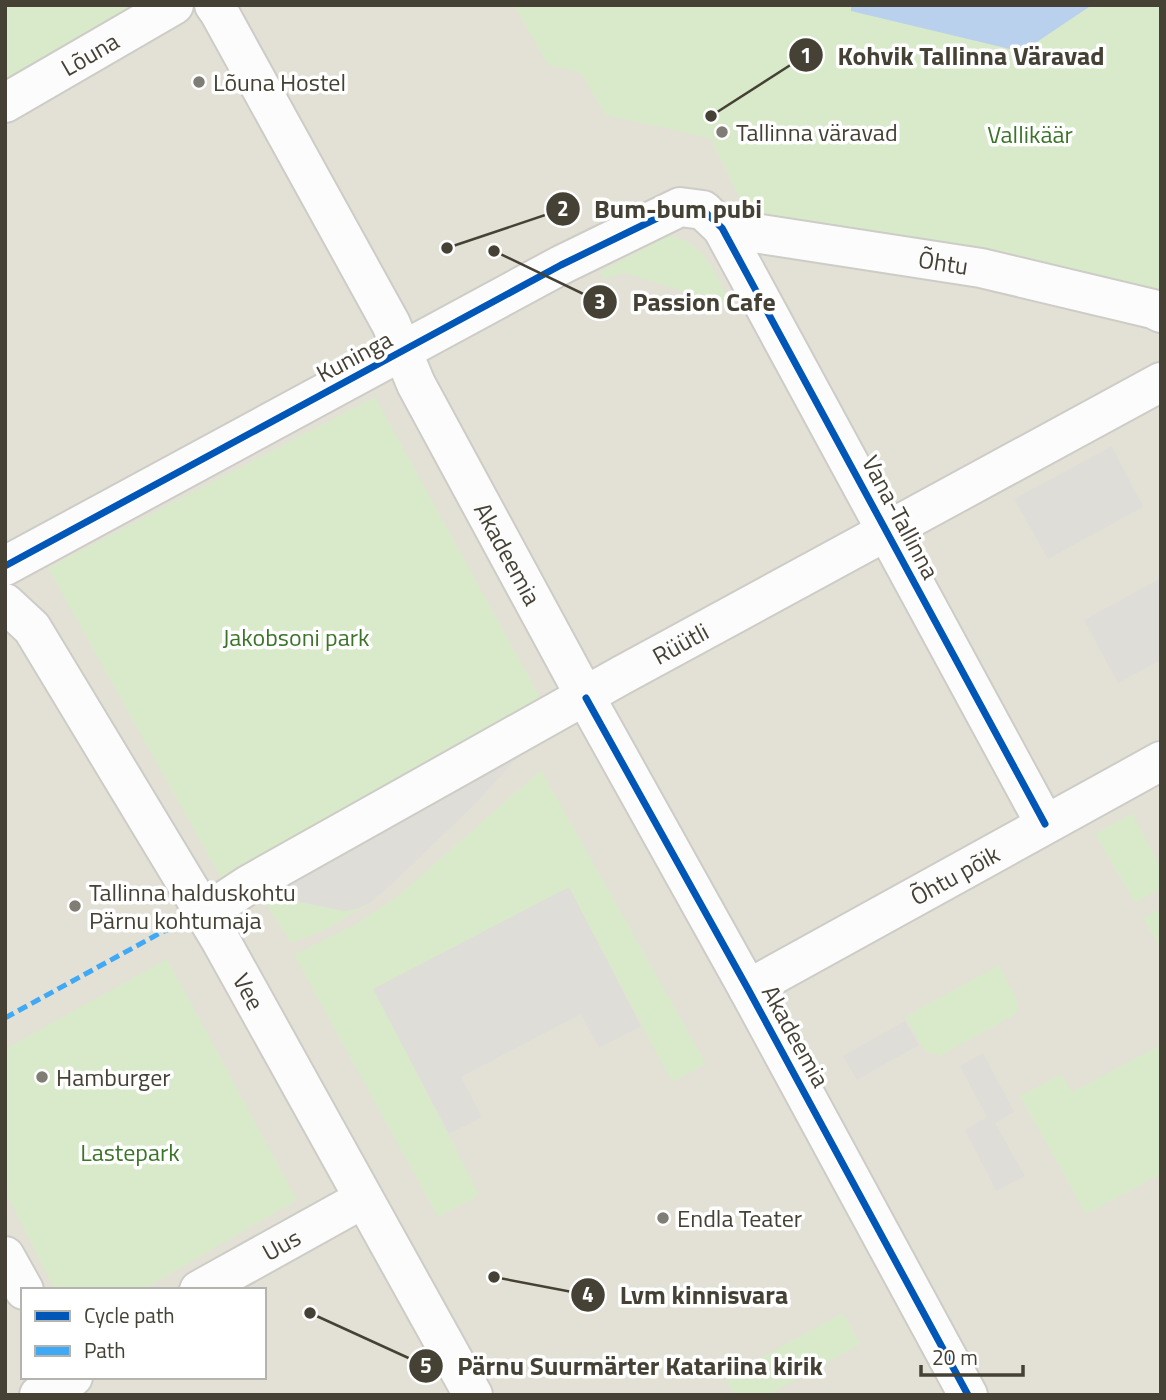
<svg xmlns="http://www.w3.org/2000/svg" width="1166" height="1400" font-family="'Titillium Web',sans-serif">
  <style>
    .residential { fill: #e3e1d6; fill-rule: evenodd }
    .green { fill: #d8eac9 }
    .parking { fill: #deddd8 }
    .water { fill: #b9d1ed }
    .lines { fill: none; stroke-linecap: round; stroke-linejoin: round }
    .minor-casing { stroke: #cdccc6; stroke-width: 42 }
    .minor { stroke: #fdfcfc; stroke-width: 38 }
    .quiet { stroke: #3fa9f5; stroke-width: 5; stroke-dasharray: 10 5; stroke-linecap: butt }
    .cycleway-casing { stroke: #fff; stroke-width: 11 }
    .cycleway { stroke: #0057b8; stroke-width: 7 }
    .poi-dot { fill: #807e74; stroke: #fff; stroke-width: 2.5 }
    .labels { text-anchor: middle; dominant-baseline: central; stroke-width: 7; stroke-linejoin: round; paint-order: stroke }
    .street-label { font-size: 24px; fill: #454135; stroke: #fff }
    .poi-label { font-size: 24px; fill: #454135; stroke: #fff; text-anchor: start }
    .park-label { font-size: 24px; fill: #3c752a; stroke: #fff }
    .leader { fill: none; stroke: #454135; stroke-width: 2.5 }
    .callout-dot { fill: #454135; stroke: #fff; stroke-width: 2.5 }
    .mark-label { font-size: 21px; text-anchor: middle; font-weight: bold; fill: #fff }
    .callout-label { font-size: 26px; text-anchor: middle; font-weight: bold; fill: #454135; stroke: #fff; stroke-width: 7; stroke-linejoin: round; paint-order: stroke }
  </style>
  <rect width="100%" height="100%" fill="#efeee8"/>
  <!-- residential -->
  <path class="residential" d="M5,5H1161V1395H5ZM23,1290H264V1377H23Z"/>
  <!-- green -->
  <path class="green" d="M5,5H135L5,79Z
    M514,5H1161V291L1100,276L750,219L710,138L606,115L580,72L548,65Z
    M668,236C708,242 715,275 732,307L626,273L604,279L599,272Z
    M375,397L542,701L221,878L48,568Z
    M541,770L706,1064L672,1082L569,888L374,989L479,1195L438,1217L294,955L356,924L398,896Z
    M1132,813L1161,868V888L1135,903L1095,834Z
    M265,895L344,911L357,909L371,902L325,930L291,943L264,901Z
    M1161,908V949L1143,918Z
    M167,959L297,1200L142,1290H55L5,1191V1049Z
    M999,965L1017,1000L1018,1009L1014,1015L940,1056L925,1051L905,1017Z
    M1161,1045V1174L1086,1214L1020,1096L1061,1074L1072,1092Z
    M843,1313L860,1344L768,1395H734L725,1377Z"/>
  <!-- parking -->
  <path class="parking" d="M1112,446L1143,507L1048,559L1014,499Z
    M1161,578V660L1118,683L1084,620Z
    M522,753L474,805L392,884L371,902L357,909L344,911L265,895Z
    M569,887L641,1026L599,1048L581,1014L461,1077L482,1117L449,1134L373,989Z
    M905,1021L919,1045L857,1080L843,1056Z
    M983,1053L1014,1112L995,1123L1025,1176L996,1191L965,1130L987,1117L960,1066Z"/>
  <!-- water -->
  <path class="water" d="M851,5H1092L1022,52L851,11Z"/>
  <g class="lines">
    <!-- minor casing -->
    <g class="minor-casing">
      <g id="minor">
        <path id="s1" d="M214,5L219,12L391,324L416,384L586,698L748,989L968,1395"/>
        <path id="s2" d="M5,103L174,5"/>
        <path id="s3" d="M722,228L981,268L1153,309L1161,313"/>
        <path d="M5,566L561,265L680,207L703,210L722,228L1045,824"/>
        <path id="s4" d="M5,603L32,628L221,941L473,1395"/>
        <path id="s5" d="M204,914L248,885L622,675L1161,382"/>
        <path id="s6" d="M748,989L1161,761"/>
        <path d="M5,1256L24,1290"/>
        <path id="s7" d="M199,1290L363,1199"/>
        <path d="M39,1395L73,1377"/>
      </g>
    </g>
    <!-- minor -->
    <use href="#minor" class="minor"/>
    <!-- quiet -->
    <path class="quiet" d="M5,1018L162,932L204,914"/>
    <!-- cycleway casing -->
    <g class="cycleway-casing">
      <path id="cycleway" d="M5,566L561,265L680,207L703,210L722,228L1045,824
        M586,698L748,989L968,1395"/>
    </g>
    <!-- cycleway -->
    <use href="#cycleway" class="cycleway"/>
  </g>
  <!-- markers -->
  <g class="poi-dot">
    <circle cx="199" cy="82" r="7"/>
    <circle cx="722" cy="132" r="7"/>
    <circle cx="75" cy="906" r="7"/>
    <circle cx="42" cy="1077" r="7"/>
    <circle cx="663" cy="1218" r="7"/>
  </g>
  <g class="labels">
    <!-- street labels -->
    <g class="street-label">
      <text stroke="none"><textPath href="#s2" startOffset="98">Lõuna</textPath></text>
      <text stroke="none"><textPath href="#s3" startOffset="224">Õhtu</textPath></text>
      <text transform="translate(354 356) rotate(-28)">Kuninga</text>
      <text transform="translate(901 517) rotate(62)">Vana-Tallinna</text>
      <text stroke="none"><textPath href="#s1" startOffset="623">Akadeemia</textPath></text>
      <text stroke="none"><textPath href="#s5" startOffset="548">Rüütli</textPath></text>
      <text stroke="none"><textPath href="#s6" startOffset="236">Õhtu põik</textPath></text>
      <text stroke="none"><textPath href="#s4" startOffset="460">Vee</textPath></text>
      <text transform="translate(796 1036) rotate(61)">Akadeemia</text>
      <text stroke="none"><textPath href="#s7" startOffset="94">Uus</textPath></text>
    </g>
    <!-- poi labels -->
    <g class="poi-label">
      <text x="213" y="82">Lõuna Hostel</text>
      <text x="736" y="132">Tallinna väravad</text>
      <text x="89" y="892">Tallinna halduskohtu<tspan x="89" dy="28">Pärnu kohtumaja</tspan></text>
      <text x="56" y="1077">Hamburger</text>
      <text x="677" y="1218">Endla Teater</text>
    </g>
    <!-- park labels -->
    <g class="park-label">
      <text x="1030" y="134">Vallikäär</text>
      <text x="296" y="637">Jakobsoni park</text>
      <text x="130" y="1152">Lastepark</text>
    </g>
  </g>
  <!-- callouts -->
  <path class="leader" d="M711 116L806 55M447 248L563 209M494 251L600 302M494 1277L588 1295M310 1313L426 1366"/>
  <g class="callout-dot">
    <circle cx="711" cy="116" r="7"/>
    <circle cx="447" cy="248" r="7"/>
    <circle cx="494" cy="251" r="7"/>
    <circle cx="494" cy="1277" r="7"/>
    <circle cx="310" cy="1313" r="7"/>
    <circle cx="806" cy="55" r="18"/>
    <circle cx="563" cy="209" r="18"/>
    <circle cx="600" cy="302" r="18"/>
    <circle cx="588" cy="1295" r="18"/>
    <circle cx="426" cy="1366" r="18"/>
  </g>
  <g class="mark-label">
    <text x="806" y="63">1</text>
    <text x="563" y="216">2</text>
    <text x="600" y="309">3</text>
    <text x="588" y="1302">4</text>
    <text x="426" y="1373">5</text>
  </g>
  <g class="callout-label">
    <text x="971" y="65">Kohvik Tallinna Väravad</text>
    <text x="678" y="218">Bum-bum pubi</text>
    <text x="704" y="311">Passion Cafe</text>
    <text x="704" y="1304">Lvm kinnisvara</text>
    <text x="640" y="1375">Pärnu Suurmärter Katariina kirik</text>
  </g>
  <!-- border -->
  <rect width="1166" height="1400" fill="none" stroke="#454135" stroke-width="14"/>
  <!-- legend -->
  <rect x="21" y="1288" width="245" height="91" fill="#ffffff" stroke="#b5b3ae" stroke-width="2"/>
  <rect x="35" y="1311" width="35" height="10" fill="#0057b8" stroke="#b5b3ae" stroke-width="2"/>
  <text x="84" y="1323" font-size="21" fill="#454135">Cycle path</text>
  <rect x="35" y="1346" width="35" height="10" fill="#3fa9f5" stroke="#b5b3ae" stroke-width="2"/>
  <text x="84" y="1358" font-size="21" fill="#454135">Path</text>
  <!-- scale -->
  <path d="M921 1365v10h102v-10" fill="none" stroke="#454135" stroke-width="3.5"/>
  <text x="932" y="1365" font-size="21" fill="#454135" stroke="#ffffff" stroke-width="5" paint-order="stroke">20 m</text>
</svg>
